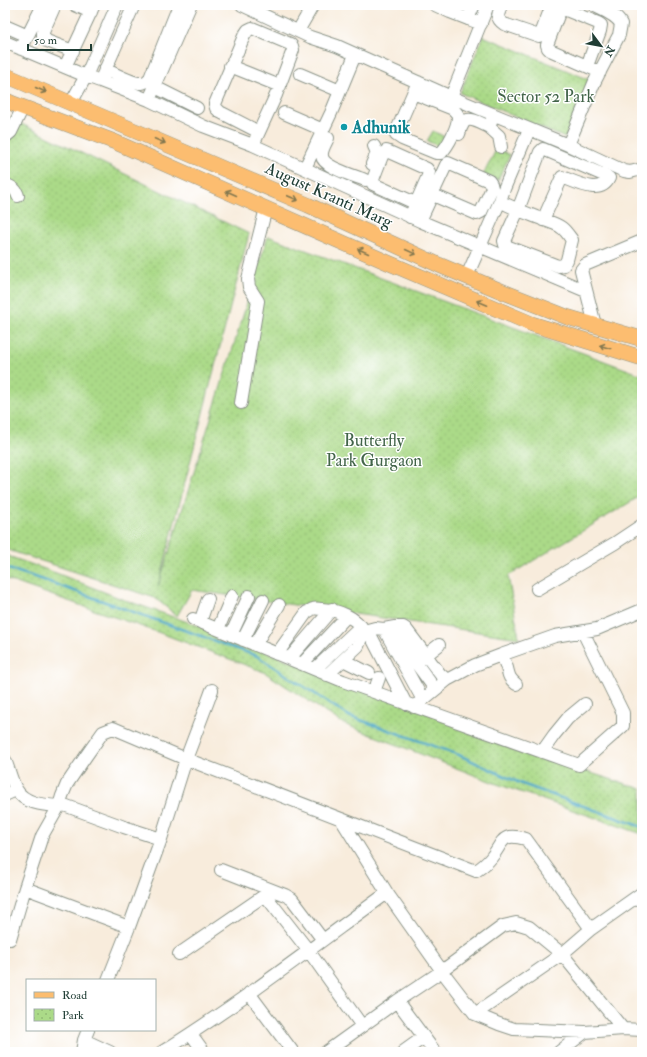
<svg xmlns="http://www.w3.org/2000/svg" width="647" height="1057" font-family="'IM FELL Double Pica',serif">
  <style>
    .park { fill: url(#park-dots); stroke: #658c5e }
    .lines { fill: none; stroke-linecap: round; stroke-linejoin: round }
    .stream { stroke: #48a6c7; stroke-width: 2.5 }
    .minor-casing { stroke: #8c9488; stroke-width: 14 }
    .major-casing { stroke: #8c9488; stroke-width: 16 }
    .minor { stroke: #fff; stroke-width: 12 }
    .major { stroke: #fcbd6f; stroke-width: 15 }
    .oneway { stroke: #82774f }
    .culture-dot { fill: #0f9aa8; stroke: #fff; stroke-width: 1.5 }
    .labels { text-anchor: middle; dominant-baseline: central; stroke-width: 3; stroke-linejoin: round; paint-order: stroke }
    .park-label { font-size: 17px; fill: #426449; stroke: #fff }
    .culture-label { font-size: 17px; font-weight: bold; fill: #0d838f; stroke: #fff; text-anchor: start }
    .street-label { font-size: 17px; fill: #1f3d34; stroke: #fff }
  </style>
  <defs>
    <pattern id="park-dots" width="8" height="8" patternUnits="userSpaceOnUse"><rect width="8" height="8" fill="#abda88"/><path d="M2 2h.1M6 6h.1" fill="none" stroke="#93bc76" stroke-width="1.8" stroke-linecap="round"/></pattern>
  </defs>
  <rect width="100%" height="100%" fill="#fff"/>
  <filter id="ink" filterUnits="userSpaceOnUse"><feTurbulence type="fractalNoise" baseFrequency=".025" numOctaves="2"/><feDisplacementMap in="SourceGraphic" scale="8" xChannelSelector="R" yChannelSelector="G"/><feConvolveMatrix kernelMatrix="1 2 1 2 8 2 1 2 1" color-interpolation-filters="sRGB"/></filter>
  <filter id="wash" filterUnits="userSpaceOnUse"><feTurbulence type="fractalNoise" baseFrequency=".012" numOctaves="4" result="noise"/><feDisplacementMap in="SourceGraphic" scale="16" xChannelSelector="R" yChannelSelector="G"/><feGaussianBlur stdDeviation="0.9" result="paint"/><feColorMatrix in="noise" values="0 0 0 0 0 0 0 0 0 0 0 0 0 0 0 0 0 1.4 0 .05"/><feComposite in="paint" operator="in"/></filter>
  <g filter="url(#wash)">
    <rect width="100%" height="100%" fill="#f8ecdc"/>
    <!-- park -->
    <path class="park" d="M483,36L590,80L565,138L460,93Z
      M5,116L249,234L158,587L268,236L642,375V495L508,576L519,638L192,590L177,616L155,598L5,549Z
      M433,131L445,137L440,147L427,141Z
      M497,148L510,155L498,180L483,175Z
      M5,555L56,573L122,599L185,621L258,649L568,766L642,789V834L497,784L344,724L264,672L163,634L5,579Z"/>
    <g class="lines">
      <!-- stream -->
      <path class="stream" d="M5,568L38,578L257,656L349,716L459,755L522,784L642,827"/>
    </g>
  </g>
  <g filter="url(#ink)">
    <g class="lines">
      <!-- minor casing -->
      <g class="minor-casing">
        <path id="minor" d="M55,5L43,32V37L47,41L73,51
          M75,5L91,12
          M242,5L310,37L337,46L451,97L568,145L624,171L630,172L642,169
          M435,5L450,12L481,24
          M502,5C498,14 495,18 504,24L539,36L541,34L552,5
          M468,19L474,5
          M5,26L28,36
          M298,31L313,5
          M5,42L86,76L100,81L149,100L203,126L253,145L420,221L586,291
          M21,49L43,5
          M230,66L280,86
          M587,66L600,31L601,25L598,23L566,10H563L559,13L547,45L548,48L550,50L600,72
          M65,67L94,5
          M105,69C113,73 134,84 142,83C145,83 148,80 150,78L177,10L178,5
          M300,74L340,91
          M102,77L134,5
          M155,87L197,108
          M413,93L453,109C455,112 458,113 458,117C458,127 448,146 441,153H436L402,139L396,135V132L418,82
          M451,97L488,5
          M149,100L190,6
          M71,103L86,76L117,5
          M284,113L323,130
          M489,127L499,136L501,147
          M459,134C460,130 462,125 464,122C470,116 482,124 489,127L494,115
          M5,137L11,132L23,107
          M328,138C326,143 321,150 322,156C323,167 355,176 365,180
          M253,145L276,95L293,50L292,46L290,44L252,28L248,30L244,36L215,104L216,108L220,112L259,132
          M568,145L595,81L619,35L621,24C616,14 602,10 593,5
          M372,164L377,153L374,146
          M305,168L331,113L355,55
          M5,184C11,187 16,188 18,196
          M500,201C514,209 529,214 544,220C550,222 557,224 562,228C566,231 569,236 572,240L567,260L564,265L558,266L509,247L505,245L504,241L518,210L540,152L543,149L606,176L609,178C600,196 576,182 562,177L543,220
          M410,217L428,176L429,172L427,169L389,152L386,151L382,156L372,182L373,184L415,203
          M420,221L446,165L448,163L489,181L491,184L492,188L481,212L477,214L433,195
          M467,276L500,201L504,189L529,130
          M595,325L581,270L585,265L642,241
          M241,403L258,301L249,287L248,279L266,208
          M537,589L615,543L642,525
          M193,619L343,681L579,765L623,726V713L583,632
          M200,622L208,599
          M395,627L416,663
          M218,629L232,596
          M384,629L423,700
          M364,631L375,628L384,629L395,627H403L406,629L440,674L447,680
          M364,631L372,638L406,704
          M231,635L249,596
          M243,640L263,600
          M255,645L279,605
          M277,654L307,612C308,612 312,609 313,609C315,608 319,609 322,609C338,610 356,617 364,631L358,646L327,675
          M501,655C503,659 506,664 507,668C509,676 509,678 516,684
          M289,659L332,609
          M343,660L369,673
          M302,664L347,616
          M315,669L361,626
          M435,689L416,663L439,645
          M374,692L379,678
          M414,707L447,680L475,665L501,655L555,636L597,629L642,610
          M542,752L554,735L568,718L585,704
          M5,760C9,769 11,780 16,789C24,804 44,805 59,806L62,796L67,784L86,756L103,732L113,728L186,759L476,871C482,867 487,863 491,858C504,842 500,832 526,839L591,929
          M5,795L16,790
          M341,819L387,893L442,971L475,1014L499,1024L514,1029L585,1032L623,1029L642,1030
          M221,870L285,895L292,899L323,940
          M25,888L129,927
          M265,895L308,950L362,1026
          M10,939L25,888L42,836L59,806L64,805L124,827L161,839
          M179,954L265,895L272,892
          M108,980L129,927L161,839L186,759L208,701L212,690
          M249,993L293,1052
          M397,1001L435,1052
          M475,1014L562,954L591,929L642,893
          M191,1034L204,1052
          M84,1040L110,1052
          M82,1052L84,1040L88,1030
          M162,1052C239,1004 313,947 387,893
          M326,1052L397,1001L442,971L503,926L516,923L529,927L562,954L623,1029
          M403,1052L424,1037
          M559,1052L585,1032"/>
      </g>
      <!-- major casing -->
      <g class="major-casing">
        <path id="major" d="M5,75L308,205L439,265L506,293L567,317L642,339
          M5,100L14,104L115,142L389,263L532,324L642,358"/>
      </g>
      <!-- minor -->
      <use href="#minor" class="minor"/>
      <!-- major -->
      <use href="#major" class="major"/>
    </g>
    <!-- one-way arrows -->
    <defs><path id="oneway-shaft" d="M-6 0H5M1.5-3L5.5 0L1.5 3" fill="none" stroke-width="1.6" stroke-linecap="round" stroke-linejoin="round"/></defs>
    <g class="oneway">
      <use href="#oneway-shaft" transform="translate(41 90) rotate(24)"/>
      <use href="#oneway-shaft" transform="translate(160 141) rotate(23)"/>
      <use href="#oneway-shaft" transform="translate(231 193) rotate(-156)"/>
      <use href="#oneway-shaft" transform="translate(293 198) rotate(23)"/>
      <use href="#oneway-shaft" transform="translate(363 251) rotate(-156)"/>
      <use href="#oneway-shaft" transform="translate(411 252) rotate(25)"/>
      <use href="#oneway-shaft" transform="translate(482 303) rotate(-157)"/>
      <use href="#oneway-shaft" transform="translate(605 347) rotate(-163)"/>
    </g>
  </g>
  <!-- markers -->
  <circle class="culture-dot" cx="344" cy="127" r="4"/>
  <g class="labels">
    <!-- park labels -->
    <g class="park-label">
      <text x="546" y="96">Sector 52 Park</text>
      <text x="374" y="440">Butterfly<tspan x="374" dy="20">Park Gurgaon</tspan></text>
    </g>
    <!-- culture labels -->
    <g class="culture-label">
      <text x="352" y="127">Adhunik</text>
    </g>
    <!-- street labels -->
    <g class="street-label">
      <text transform="translate(329 195) rotate(24)">August Kranti Marg</text>
    </g>
  </g>
  <!-- margin -->
  <rect width="647" height="1057" fill="none" stroke="#fff" stroke-width="20"/>
  <!-- legend -->
  <rect x="26" y="979" width="130" height="52" fill="#ffffff" stroke="#a5b1ae"/>
  <rect x="34" y="992" width="20" height="6" fill="#fcbd6f" stroke="#a5b1ae"/>
  <text x="62" y="999" font-size="12" fill="#1f3d34">Road</text>
  <rect x="34" y="1009" width="20" height="12" fill="url(#park-dots)" stroke="#a5b1ae"/>
  <text x="62" y="1019" font-size="12" fill="#1f3d34">Park</text>
  <!-- north arrow -->
  <g transform="translate(601 46) rotate(122)" stroke="#ffffff" stroke-width="3" paint-order="stroke">
  <path d="M0-3L7 15L0 10L-7 15Z" fill="#1f3d34"/>
  <text y="-6" font-size="11" font-weight="bold" text-anchor="middle" fill="#1f3d34">N</text>
  </g>
  <!-- scale -->
  <path d="M28 44v6h63v-6" fill="none" stroke="#1f3d34" stroke-width="2"/>
  <text x="34" y="44" font-size="12" fill="#1f3d34" stroke="#ffffff" stroke-width="3" paint-order="stroke">50 m</text>
</svg>
